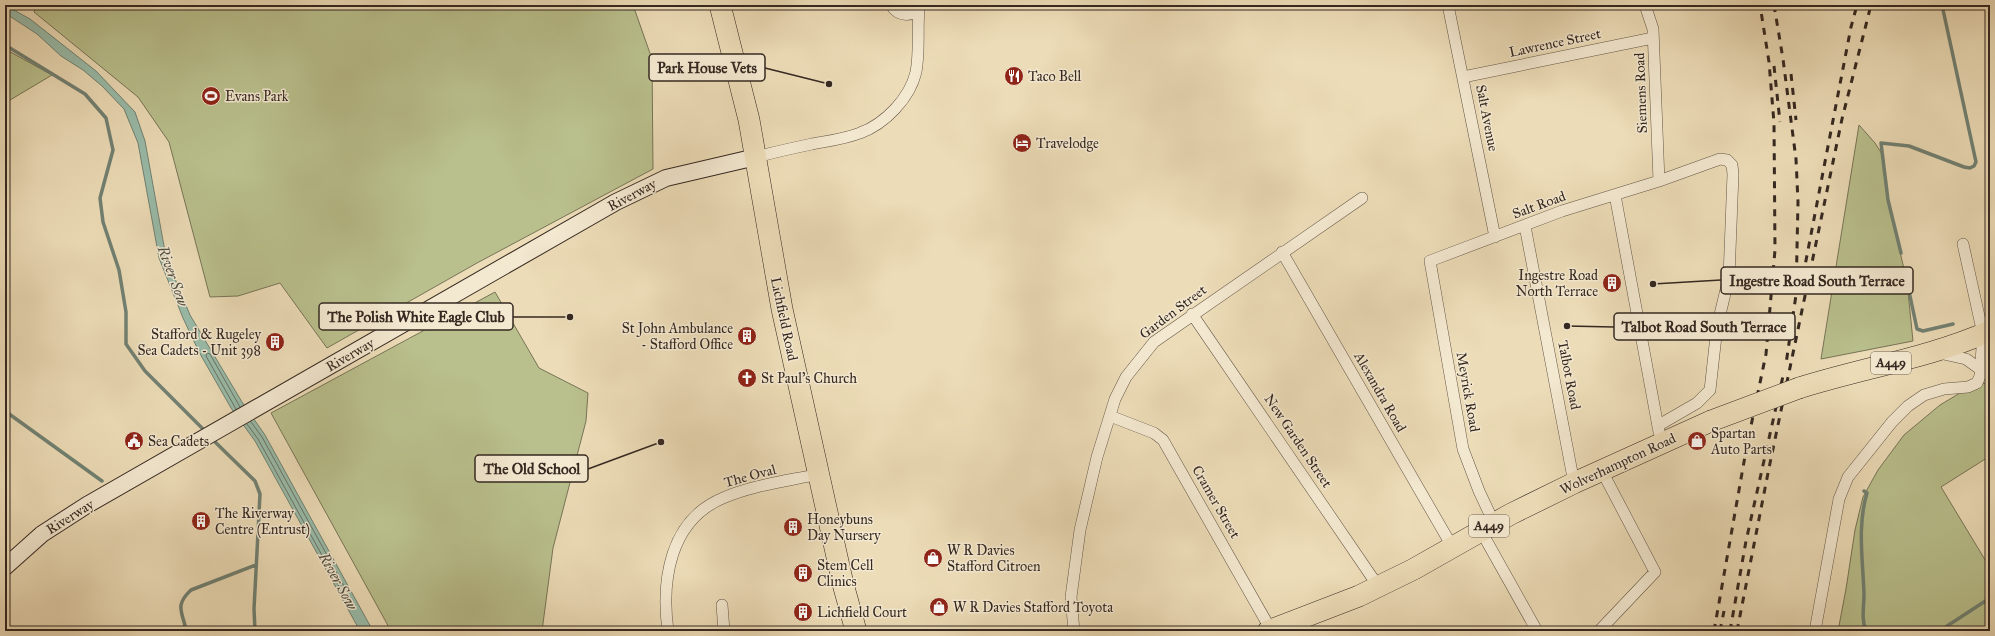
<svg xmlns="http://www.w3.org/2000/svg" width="1995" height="636" font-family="'IM FELL Great Primer',serif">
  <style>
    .green { fill: #b9c08d; stroke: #777457 }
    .water { fill: #99bcaa; stroke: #718173 }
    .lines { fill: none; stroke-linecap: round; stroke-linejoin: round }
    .shore { stroke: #677266; stroke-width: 1 }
    .stream { stroke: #718173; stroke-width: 3.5 }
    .street-casing { stroke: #635546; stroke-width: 12 }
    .secondary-casing { stroke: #352821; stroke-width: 18 }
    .highway-casing { stroke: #352821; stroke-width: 22 }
    .street { stroke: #f3e8d0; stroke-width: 11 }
    .secondary { stroke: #f3e8d0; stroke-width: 16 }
    .highway { stroke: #ecdcb7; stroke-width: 21 }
    .rail { stroke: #352821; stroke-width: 3; stroke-dasharray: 7 7; stroke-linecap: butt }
    .highway-bridge-casing { stroke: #352821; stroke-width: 22; stroke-linecap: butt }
    .highway-bridge { stroke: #ecdcb7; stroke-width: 21 }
    .labels { text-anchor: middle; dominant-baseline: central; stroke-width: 3; stroke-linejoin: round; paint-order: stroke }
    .shield { fill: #f3e8d0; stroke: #6e6256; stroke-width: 1 }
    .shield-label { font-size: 13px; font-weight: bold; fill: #352821 }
    .street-label { font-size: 14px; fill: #352821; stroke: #f3e8d0 }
    .poi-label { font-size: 14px; fill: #352821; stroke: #f3e8d0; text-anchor: start }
    .water-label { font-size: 15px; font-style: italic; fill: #4e4d43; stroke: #f3e8d0 }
    .leader { fill: none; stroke: #352821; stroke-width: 1.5 }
    .callout-dot { fill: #352821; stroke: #f3e8d0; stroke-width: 1.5 }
    .callout { fill: #f3e8d0; stroke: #352821; stroke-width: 1.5 }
    .callout-label { font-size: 15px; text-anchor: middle; font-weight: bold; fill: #352821 }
  </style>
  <rect width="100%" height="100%" fill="#ecdcb7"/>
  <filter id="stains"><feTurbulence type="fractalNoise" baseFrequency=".005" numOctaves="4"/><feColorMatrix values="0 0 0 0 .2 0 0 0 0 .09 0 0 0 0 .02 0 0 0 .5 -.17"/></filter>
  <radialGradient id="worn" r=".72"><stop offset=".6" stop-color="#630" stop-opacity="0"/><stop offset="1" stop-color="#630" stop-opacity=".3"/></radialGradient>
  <!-- green -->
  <path class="green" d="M36,5H633L652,59L653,169L477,263L327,348L280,283L238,296L210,297L169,142L138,97L34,12Z
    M5,49L52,75L5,103Z
    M1859,125L1875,143L1882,154L1888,200L1907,282L1913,341L1821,359Z
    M495,292L539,368L588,393L586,421L553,548L542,631H391L271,413Z
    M1990,382V456L1941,487L1990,568V631H1838L1846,589L1855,530L1863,497L1878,470L1904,435L1940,405L1970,387Z"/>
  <!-- water -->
  <path class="water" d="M5,5L30,19L96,71L135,112L145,141L166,257L190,315L242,402L265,435L373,631H360L255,441L231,408L199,352L183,318L159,258L138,143L124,109L102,86L83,70L61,56L37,34L5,13Z"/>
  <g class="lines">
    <!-- shore -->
    <path class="shore" d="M236,409L206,356L207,353L210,354L240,407
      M247,424L258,439L340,588L343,589L344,586L262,437L251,422"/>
    <!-- stream -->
    <path class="stream" d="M5,45L85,94L106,118L113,150L100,198L103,222L119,270L126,312V344L145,371L206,432
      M1901,253L1888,200L1881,143L1909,146L1964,167L1970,168L1974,166L1976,162L1942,5
      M1907,282L1917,329L1923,331L1953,324
      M5,411L102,481
      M211,438L255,481L260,494L254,609L255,631
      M1864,491L1867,493C1857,526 1863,561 1864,594C1864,607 1861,619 1866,631
      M181,631L185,625C180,609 177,603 191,590L256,565
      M1905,631C1918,625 1930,631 1944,628L1990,598"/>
    <!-- street casing -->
    <g class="street-casing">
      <path id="street" d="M891,5C898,17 914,18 921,6
        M1448,5L1495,237
        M1645,5L1653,29L1659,181
        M1463,77L1653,38
        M756,157C775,152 793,148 812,144C828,141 845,139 860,133C885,124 910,98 916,72C920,50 917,30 919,9
        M1615,195L1659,432
        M1525,226L1574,483
        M1282,252L1453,548
        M1192,314L1378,586
        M1939,353L1966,359L1980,369
        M1110,416L1154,433L1163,440L1271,630
        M1494,523L1479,491L1463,449L1430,261L1562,211L1659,181L1720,159L1727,160L1732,165L1733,174L1729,277L1717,327L1710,390L1697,403L1659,425
        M1481,531L1537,631
        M722,605L724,631
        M668,631C661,580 670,520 723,498C753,485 787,481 819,474
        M1074,631L1071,597L1080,530L1097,457L1115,399L1126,377L1154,342L1362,198
        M1599,631L1655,572L1602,471
        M1815,631L1839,499L1848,477L1892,422L1908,406L1924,395L1944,389L1968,387L1977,383L1980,376L1983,334L1963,244"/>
    </g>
    <!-- secondary casing -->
    <g class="secondary-casing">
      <path id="secondary" d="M5,567L42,534L87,505L616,202L666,178L756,157"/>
    </g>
    <!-- highway casing -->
    <g class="highway-casing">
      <path id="highway" d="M720,5L749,120L782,309L843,584L856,631
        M1799,388C1862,368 1929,358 1990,331
        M1268,631L1359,596L1414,569L1511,514L1574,483L1711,421"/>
    </g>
    <!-- street -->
    <use href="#street" class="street"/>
    <!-- secondary -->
    <use href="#secondary" class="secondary"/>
    <!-- highway -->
    <use href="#highway" class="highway"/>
    <!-- rail -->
    <path class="rail" d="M1774,5L1783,59L1796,159L1798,202L1796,295L1786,364
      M1774,66L1780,122
      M1791,74L1796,120
      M1803,276L1851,27L1857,5
      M1714,631L1747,445L1766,354L1775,250L1774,123L1769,62L1760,5
      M1720,631L1724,611
      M1730,631L1746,541L1783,376
      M1737,631L1769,468L1842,119L1871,5"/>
    <!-- highway-bridge casing -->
    <g class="highway-bridge-casing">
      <path id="highway-bridge" d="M1711,421L1799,388"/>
    </g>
    <!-- highway-bridge -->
    <use href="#highway-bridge" class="highway-bridge"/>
  </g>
  <!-- icons -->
  <defs>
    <g id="restaurant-disc" transform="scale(1)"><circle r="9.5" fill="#8f2418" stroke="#f3e8d0"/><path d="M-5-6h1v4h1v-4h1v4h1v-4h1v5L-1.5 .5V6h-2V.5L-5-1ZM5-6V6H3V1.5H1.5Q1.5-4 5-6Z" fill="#fff"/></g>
    <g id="stadium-disc" transform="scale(1)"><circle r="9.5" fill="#8f2418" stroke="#f3e8d0"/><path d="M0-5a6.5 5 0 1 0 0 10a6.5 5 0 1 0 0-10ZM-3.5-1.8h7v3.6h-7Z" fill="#fff"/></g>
    <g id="hotel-disc" transform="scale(1)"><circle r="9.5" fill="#8f2418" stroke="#f3e8d0"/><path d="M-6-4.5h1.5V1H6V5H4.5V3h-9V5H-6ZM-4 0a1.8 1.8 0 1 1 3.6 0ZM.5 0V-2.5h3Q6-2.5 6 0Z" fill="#fff"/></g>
    <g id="building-disc" transform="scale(1)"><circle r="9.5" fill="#8f2418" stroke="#f3e8d0"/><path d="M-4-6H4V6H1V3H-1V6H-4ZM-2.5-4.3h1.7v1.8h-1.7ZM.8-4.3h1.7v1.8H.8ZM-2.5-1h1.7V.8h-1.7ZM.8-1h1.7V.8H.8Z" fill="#fff"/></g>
    <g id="church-disc" transform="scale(1)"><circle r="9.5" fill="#8f2418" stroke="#f3e8d0"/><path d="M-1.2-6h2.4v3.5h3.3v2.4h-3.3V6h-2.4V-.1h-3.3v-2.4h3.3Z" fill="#fff"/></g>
    <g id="civic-disc" transform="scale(1)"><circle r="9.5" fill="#8f2418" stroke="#f3e8d0"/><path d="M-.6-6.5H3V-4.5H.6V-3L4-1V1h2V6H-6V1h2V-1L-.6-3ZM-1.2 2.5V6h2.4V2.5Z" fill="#fff"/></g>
    <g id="shop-disc" transform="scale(1)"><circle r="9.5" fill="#8f2418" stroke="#f3e8d0"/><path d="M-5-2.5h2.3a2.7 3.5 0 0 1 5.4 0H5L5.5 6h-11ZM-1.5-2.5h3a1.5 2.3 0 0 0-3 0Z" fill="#fff"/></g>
  </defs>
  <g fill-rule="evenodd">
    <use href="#restaurant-disc" x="1014" y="76"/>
    <use href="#stadium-disc" x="211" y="96"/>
    <use href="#hotel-disc" x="1022" y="143"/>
    <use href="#building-disc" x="1612" y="283"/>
    <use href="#building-disc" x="747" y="336"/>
    <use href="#building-disc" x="275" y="342"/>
    <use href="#church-disc" x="747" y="378"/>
    <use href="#civic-disc" x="134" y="441"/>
    <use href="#shop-disc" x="1697" y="441"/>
    <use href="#building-disc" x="201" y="521"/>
    <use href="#building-disc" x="793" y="527"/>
    <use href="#shop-disc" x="933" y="558"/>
    <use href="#building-disc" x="803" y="573"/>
    <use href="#shop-disc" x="939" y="607"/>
    <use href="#building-disc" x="803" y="612"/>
  </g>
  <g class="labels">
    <!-- shield labels -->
    <g class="shield">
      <rect x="1871" y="352" width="40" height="22" rx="3"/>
      <rect x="1469" y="515" width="40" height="22" rx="3"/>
    </g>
    <g class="shield-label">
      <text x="1891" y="363">A449</text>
      <text x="1489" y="526">A449</text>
    </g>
    <!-- street labels -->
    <g class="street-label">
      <text transform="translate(1555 43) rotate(-12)">Lawrence Street</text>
      <text transform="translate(1641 93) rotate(-92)">Siemens Road</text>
      <text transform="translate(1487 118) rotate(79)">Salt Avenue</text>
      <text transform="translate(632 195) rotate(-28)">Riverway</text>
      <text transform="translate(1539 205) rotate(-20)">Salt Road</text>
      <text transform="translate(1173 312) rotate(-37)">Garden Street</text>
      <text transform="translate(784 319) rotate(78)">Lichfield Road</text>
      <text transform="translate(350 355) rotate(-30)">Riverway</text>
      <text transform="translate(1569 375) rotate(79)">Talbot Road</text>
      <text transform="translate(1380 392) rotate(60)">Alexandra Road</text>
      <text transform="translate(1468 392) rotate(80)">Meyrick Road</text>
      <text transform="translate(1298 441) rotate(56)">New Garden Street</text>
      <text transform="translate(1618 464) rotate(-25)">Wolverhampton Road</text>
      <text transform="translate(750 476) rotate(-15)">The Oval</text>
      <text transform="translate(1216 502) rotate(60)">Cramer Street</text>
      <text transform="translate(70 517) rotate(-32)">Riverway</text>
    </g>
    <!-- poi labels -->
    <g class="poi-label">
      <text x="1028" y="76">Taco Bell</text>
      <text x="225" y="96">Evans Park</text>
      <text x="1036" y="143">Travelodge</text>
      <text x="1598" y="275" text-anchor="end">Ingestre Road<tspan x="1598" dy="16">North Terrace</tspan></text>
      <text x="733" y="328" text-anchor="end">St John Ambulance<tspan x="733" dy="16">- Stafford Office</tspan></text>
      <text x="261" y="334" text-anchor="end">Stafford &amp; Rugeley<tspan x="261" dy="16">Sea Cadets - Unit 398</tspan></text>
      <text x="761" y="378">St Paul's Church</text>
      <text x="1711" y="433">Spartan<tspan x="1711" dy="16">Auto Parts</tspan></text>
      <text x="148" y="441">Sea Cadets</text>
      <text x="215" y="513">The Riverway<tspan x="215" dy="16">Centre (Entrust)</tspan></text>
      <text x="807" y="519">Honeybuns<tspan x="807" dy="16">Day Nursery</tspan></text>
      <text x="947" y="550">W R Davies<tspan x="947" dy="16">Stafford Citroen</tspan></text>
      <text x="817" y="565">Stem Cell<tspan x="817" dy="16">Clinics</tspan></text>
      <text x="953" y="607">W R Davies Stafford Toyota</text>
      <text x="817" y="612">Lichfield Court</text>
    </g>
    <!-- water labels -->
    <g class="water-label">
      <text transform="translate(173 276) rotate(70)">River Sow</text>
      <text transform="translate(338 581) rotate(61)">River Sow</text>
    </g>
  </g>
  <!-- callouts -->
  <path class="leader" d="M829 84L765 68M1653 284L1721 280M570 317L513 317M1567 326L1614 327M661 442L588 469"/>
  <g class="callout-dot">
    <circle cx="829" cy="84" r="4"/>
    <circle cx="1653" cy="284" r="4"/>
    <circle cx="570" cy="317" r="4"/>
    <circle cx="1567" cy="326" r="4"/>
    <circle cx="661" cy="442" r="4"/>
  </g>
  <g class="callout">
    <rect x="649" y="54" width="116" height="27" rx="4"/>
    <rect x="1721" y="267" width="192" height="27" rx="4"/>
    <rect x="319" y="303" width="194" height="27" rx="4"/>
    <rect x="1614" y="313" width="181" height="27" rx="4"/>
    <rect x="475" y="455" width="113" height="27" rx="4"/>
  </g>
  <g class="callout-label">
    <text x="707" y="73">Park House Vets</text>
    <text x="1817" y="286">Ingestre Road South Terrace</text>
    <text x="416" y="322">The Polish White Eagle Club</text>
    <text x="1704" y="332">Talbot Road South Terrace</text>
    <text x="532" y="474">The Old School</text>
  </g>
  <!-- margin -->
  <rect width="1995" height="636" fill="none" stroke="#ecdcb7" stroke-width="20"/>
  <rect x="6" y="6" width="1983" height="624" fill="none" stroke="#352821" stroke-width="2"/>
  <rect x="10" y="10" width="1975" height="616" fill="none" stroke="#352821"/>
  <rect width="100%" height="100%" filter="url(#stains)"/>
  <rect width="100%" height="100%" fill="url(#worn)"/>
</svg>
